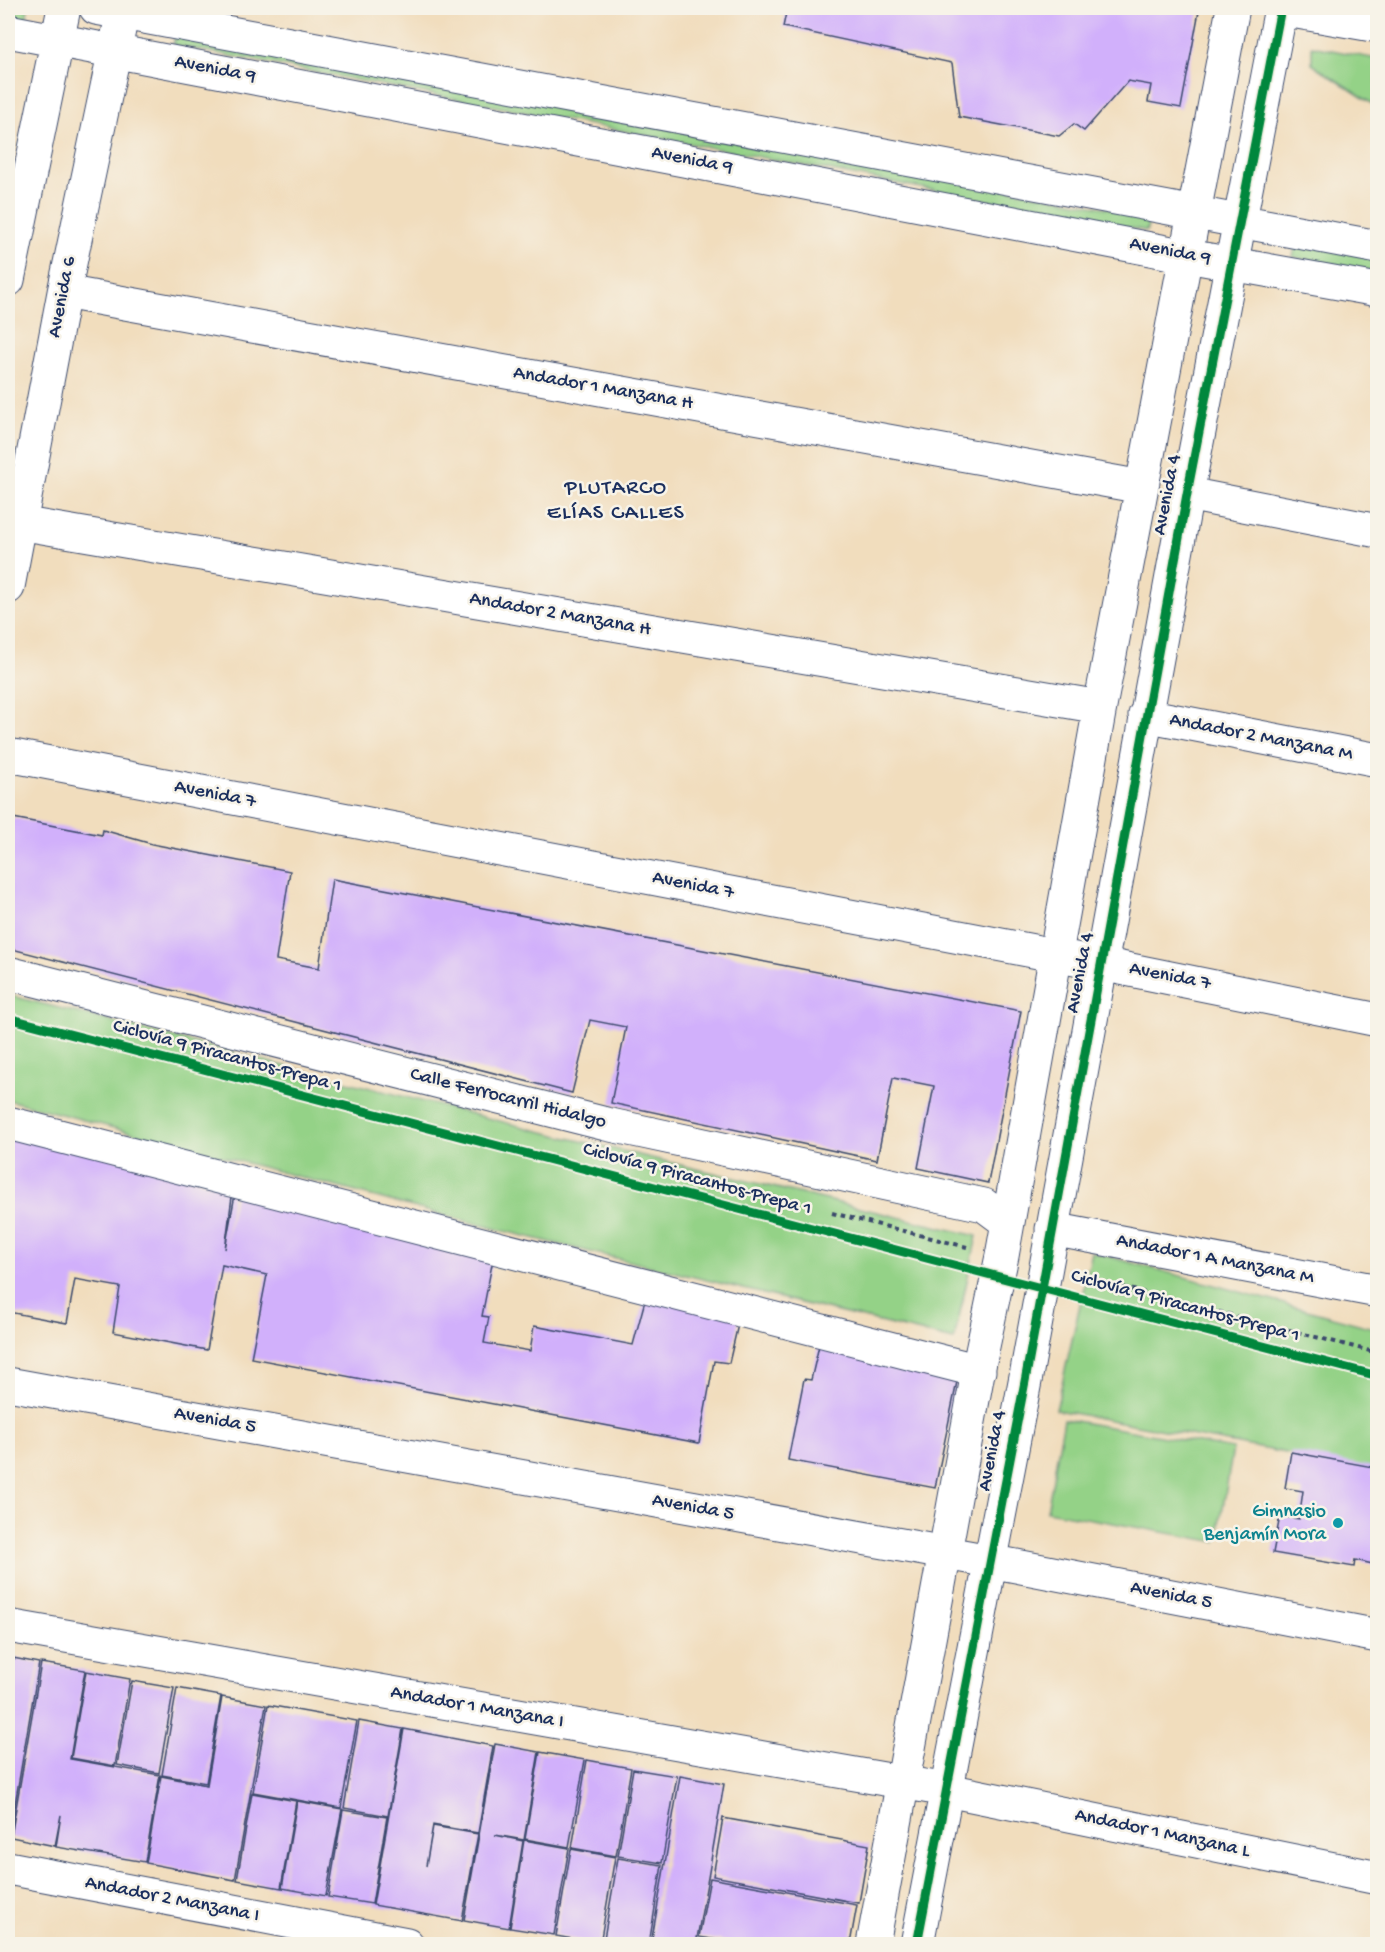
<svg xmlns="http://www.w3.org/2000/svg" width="1385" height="1952" font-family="'Gochi Hand',sans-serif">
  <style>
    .green { fill: #94d287; stroke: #588072; stroke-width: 1.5 }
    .building { fill: #d1b0fb }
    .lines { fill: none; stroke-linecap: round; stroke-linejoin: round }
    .minor-casing { stroke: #3b496c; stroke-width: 35 }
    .path { stroke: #3b496c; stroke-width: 4; stroke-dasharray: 4.5 4.5; stroke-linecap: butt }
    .minor { stroke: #fff; stroke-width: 33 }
    .cycleway-casing { stroke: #f7f3e8; stroke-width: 13 }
    .cycleway { stroke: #00873e; stroke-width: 9 }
    .culture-dot { fill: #0f9aa8; stroke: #f7f3e8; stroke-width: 2 }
    .labels { text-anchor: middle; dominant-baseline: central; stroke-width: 5; stroke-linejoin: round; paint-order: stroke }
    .street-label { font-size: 20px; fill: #1b2f5e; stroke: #f7f3e8 }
    .culture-label { font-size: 20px; fill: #0d838f; stroke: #f7f3e8; text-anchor: end }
    .quarter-label { font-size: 22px; letter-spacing: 1.5px; fill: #1b2f5e; stroke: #f7f3e8 }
  </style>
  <rect width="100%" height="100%" fill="#f7f3e8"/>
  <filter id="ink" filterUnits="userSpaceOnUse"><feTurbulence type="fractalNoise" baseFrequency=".0167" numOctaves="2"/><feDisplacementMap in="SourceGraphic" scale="12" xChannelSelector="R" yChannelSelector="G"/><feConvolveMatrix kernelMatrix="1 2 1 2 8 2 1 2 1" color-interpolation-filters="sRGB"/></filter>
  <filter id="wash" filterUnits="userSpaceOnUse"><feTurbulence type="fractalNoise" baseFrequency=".008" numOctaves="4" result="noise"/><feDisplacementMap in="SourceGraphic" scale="24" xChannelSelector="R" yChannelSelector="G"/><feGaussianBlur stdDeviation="1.35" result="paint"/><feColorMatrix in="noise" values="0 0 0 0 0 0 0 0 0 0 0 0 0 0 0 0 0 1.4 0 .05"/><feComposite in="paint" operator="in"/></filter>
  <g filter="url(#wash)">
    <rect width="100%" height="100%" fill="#f1ddbd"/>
    <!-- green -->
    <path class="green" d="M8,8H28L26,22L8,18Z
      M176,30L1149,216L1147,231L173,45Z
      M1312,46L1377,59V107L1312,64Z
      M1296,242L1377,257V272L1293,257Z
      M8,995L539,1131L977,1236L954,1340L500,1230L8,1100Z
      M1092,1252L1377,1329V1470L1056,1410Z
      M1064,1419L1233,1449L1217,1542L1047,1511Z"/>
    <g id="blocks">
      <!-- building -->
      <path class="building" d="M787,8H1180L1199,11L1181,108L1148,102L1151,85L1128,81L1084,131L1074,124L1059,136L959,117L952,63L783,27Z
        M8,817L102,835L103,830L152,844L290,871L276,960L319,968L332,879L1021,1011L988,1183L918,1168L934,1086L893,1078L877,1160L611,1103L626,1027L590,1020L572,1093L8,948Z
        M8,1132L233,1189L225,1249L236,1189L494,1254L482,1316L489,1317L484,1343L530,1351L534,1326L633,1345L647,1293L740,1316L729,1363L714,1361L699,1443L251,1358L267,1275L222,1265L207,1350L113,1332L120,1287L75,1279L67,1323L8,1312Z
        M821,1337L959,1372L935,1488L788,1460L804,1379L811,1380Z
        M1291,1452L1373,1467L1372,1475L1377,1476V1565L1355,1560L1354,1567L1273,1553L1280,1516L1299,1519L1303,1491L1285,1488Z
        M8,1657L39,1663L9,1839H8Z
        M41,1663L85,1670L70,1759L160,1775L145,1862L56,1847L61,1815L55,1846L11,1837Z
        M86,1671L130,1679L115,1766L71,1758Z
        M132,1681L174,1688L159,1773L117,1765Z
        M177,1688L221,1696L206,1783L162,1775Z
        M222,1697L266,1705L235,1880L146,1863L161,1776L207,1785Z
        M268,1705L357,1721L341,1808L253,1792Z
        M359,1721L403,1729L388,1816L344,1808Z
        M404,1729L493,1746L478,1833L433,1825L426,1866L433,1826L478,1834L462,1921L373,1905Z
        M495,1744L539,1752L524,1840L495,1835L523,1841L509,1928L464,1920Z
        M540,1752L585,1760L569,1847L525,1839Z
        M587,1760L631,1768L616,1856L572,1848Z
        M633,1769L677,1776L662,1863L618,1856Z
        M680,1776L724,1784L709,1872L696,1944H651Z
        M252,1793L296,1801L281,1888L237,1880Z
        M297,1801L342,1809L326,1896L282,1888Z
        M343,1810L387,1817L372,1904L328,1897Z
        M723,1818L869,1845L859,1903L713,1876Z
        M524,1840L569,1848L554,1935L510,1928Z
        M571,1849L615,1857L600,1944L556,1936Z
        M618,1858L662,1865L649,1944H603Z
        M710,1878L857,1905L850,1944H742L699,1937Z"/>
    </g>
  </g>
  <g filter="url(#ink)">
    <use href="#blocks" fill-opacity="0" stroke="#3b496c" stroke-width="1.5"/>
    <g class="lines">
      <!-- minor casing -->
      <g class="minor-casing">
        <path id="minor" d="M96,8L1378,247
          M1280,9L1378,26
          M8,31L1187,256L1378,290
          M8,280L64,8
          M64,292L1142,487
          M1187,494L1378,531
          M19,523L1100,707
          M8,587L64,292L119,30
          M1145,715L1378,760
          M8,755L1101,964L1378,1020
          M8,973L606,1124L984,1205L1007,1222
          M8,1123L979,1371
          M1052,1229L1378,1291
          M8,1384L990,1561L1378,1636
          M8,1626L947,1790L1378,1878
          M8,1868L407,1944
          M873,1944L981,1356L1002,1256L1100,707L1233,8
          M917,1944L1026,1376L1187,494L1281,8"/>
      </g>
      <!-- path -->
      <path class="path" d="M832,1213L967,1247
        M1079,1276L1378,1353"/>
      <!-- minor -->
      <use href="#minor" class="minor"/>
      <!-- cycleway casing -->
      <g class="cycleway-casing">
        <path id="cycleway" d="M8,1018L1378,1376
          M917,1944L1026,1376L1187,494L1281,8"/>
      </g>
      <!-- cycleway -->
      <use href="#cycleway" class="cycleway"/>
    </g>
  </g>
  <!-- markers -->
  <circle class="culture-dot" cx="1338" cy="1523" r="6"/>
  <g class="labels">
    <!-- street labels -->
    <g class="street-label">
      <text transform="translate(215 70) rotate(11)">Avenida 9</text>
      <text transform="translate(692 161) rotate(11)">Avenida 9</text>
      <text transform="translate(1170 252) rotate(11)">Avenida 9</text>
      <text transform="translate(63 297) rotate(-79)">Avenida 6</text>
      <text transform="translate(603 389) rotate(10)">Andador 1 Manzana H</text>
      <text transform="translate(1168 495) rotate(-79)">Avenida 4</text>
      <text transform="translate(560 615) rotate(10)">Andador 2 Manzana H</text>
      <text transform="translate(1261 738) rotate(11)">Andador 2 Manzana M</text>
      <text transform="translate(215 795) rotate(11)">Avenida 7</text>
      <text transform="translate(693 886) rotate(11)">Avenida 7</text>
      <text transform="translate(1081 973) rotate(-79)">Avenida 4</text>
      <text transform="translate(1170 977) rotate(11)">Avenida 7</text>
      <text transform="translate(227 1057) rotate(15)">Ciclovía 9 Piracantos-Prepa 1</text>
      <text transform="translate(508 1099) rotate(14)">Calle Ferrocarril Hidalgo</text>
      <text transform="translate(697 1180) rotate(15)">Ciclovía 9 Piracantos-Prepa 1</text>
      <text transform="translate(1215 1260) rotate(11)">Andador 1 A Manzana M</text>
      <text transform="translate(1185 1307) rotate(15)">Ciclovía 9 Piracantos-Prepa 1</text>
      <text transform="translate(215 1421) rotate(10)">Avenida 5</text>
      <text transform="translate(993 1451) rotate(-79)">Avenida 4</text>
      <text transform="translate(693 1508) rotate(10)">Avenida 5</text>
      <text transform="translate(1171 1596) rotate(11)">Avenida 5</text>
      <text transform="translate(477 1708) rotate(10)">Andador 1 Manzana I</text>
      <text transform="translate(1162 1834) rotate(12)">Andador 1 Manzana L</text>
      <text transform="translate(172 1900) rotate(11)">Andador 2 Manzana I</text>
    </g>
    <!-- culture labels -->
    <g class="culture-label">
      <text x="1326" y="1512">Gimnasio<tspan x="1326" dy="23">Benjamín Mora</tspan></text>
    </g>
    <!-- quarter labels -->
    <g class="quarter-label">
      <text x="616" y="489">PLUTARCO<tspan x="616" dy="25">ELÍAS CALLES</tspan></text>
    </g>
  </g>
  <!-- margin -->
  <rect width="1385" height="1952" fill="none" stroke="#f7f3e8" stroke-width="30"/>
</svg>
